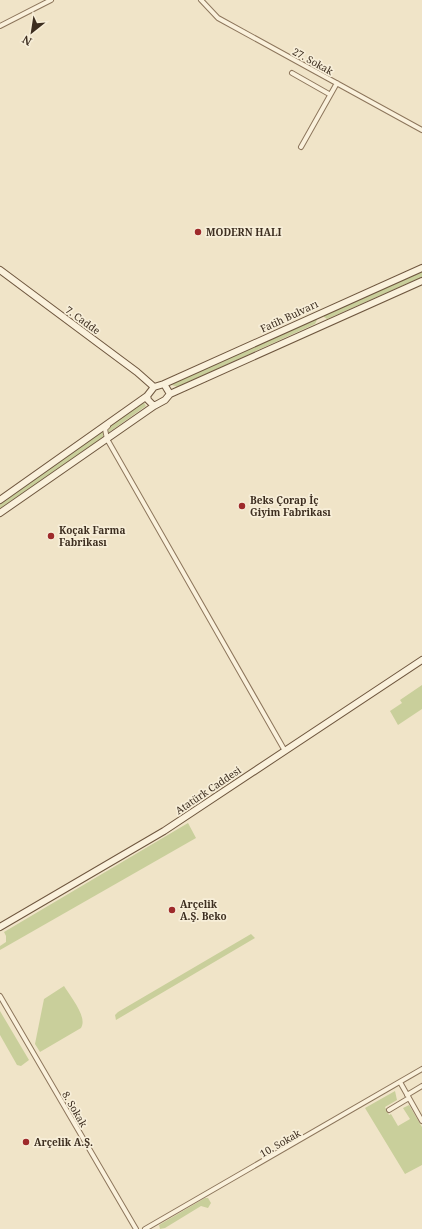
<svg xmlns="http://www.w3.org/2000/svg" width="422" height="1229" font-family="'Noto Serif',serif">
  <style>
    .green { fill: #c9cf9b }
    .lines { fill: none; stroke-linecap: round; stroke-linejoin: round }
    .street-casing { stroke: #8d765c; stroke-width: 6 }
    .secondary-casing { stroke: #6f573f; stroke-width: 8 }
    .street { stroke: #faf1dc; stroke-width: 4 }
    .secondary { stroke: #faf1dc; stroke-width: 6 }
    .poi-dot { fill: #9e2a2b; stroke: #f7eed8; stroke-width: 1.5 }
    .labels { text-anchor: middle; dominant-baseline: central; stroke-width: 3.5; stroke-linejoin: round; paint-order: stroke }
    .street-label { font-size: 10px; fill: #3d2e20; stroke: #f7eed8 }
    .poi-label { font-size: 10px; font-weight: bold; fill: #3d2e20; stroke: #f7eed8; text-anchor: start }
  </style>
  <rect width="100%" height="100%" fill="#f0e4c8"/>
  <!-- green -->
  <path class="green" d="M422,270V277L327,319L324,317V314Z
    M315,318L317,320L315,324L177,387L172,385V383Z
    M143,401L146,406L108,433L109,427Z
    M103,431V438L0,509V502Z
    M422,685V709L398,725L390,711L402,703L400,700Z
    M188,823L196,838L0,950V946L6,942V936L4,932Z
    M251,934L255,938L116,1020L115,1015L118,1012Z
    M64,986C70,996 88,1017 81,1028L40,1052L35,1044L44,999Z
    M0,1011L29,1060L21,1066L17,1065L0,1035Z
    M395,1091L397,1100L385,1107L389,1115L391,1114L398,1126L410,1119L403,1108L409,1105L422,1127V1165L405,1174L365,1108Z
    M205,1198H208L211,1203L208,1208L201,1206L165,1228L160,1229L159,1225Z"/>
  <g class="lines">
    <!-- street casing -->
    <g class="street-casing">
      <path id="street" d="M201,0L218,18L422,130
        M0,26L51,0
        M292,73L329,94
        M301,147L337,83
        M108,426L105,429L107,439L285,751
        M0,996L136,1229
        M400,1082L422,1121
        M407,1095L422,1086
        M389,1110L409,1098
        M145,1229L422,1069"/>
    </g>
    <!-- secondary casing -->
    <g class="secondary-casing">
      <path id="secondary" d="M0,270L137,372L154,387
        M164,384L422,268
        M164,384L170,394L165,400L154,406L148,400L147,396L154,387Z
        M170,394L422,281
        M0,500L147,396
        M0,513L154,406
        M0,927L164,831L422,660"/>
    </g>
    <!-- street -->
    <use href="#street" class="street"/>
    <!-- secondary -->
    <use href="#secondary" class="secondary"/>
  </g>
  <!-- markers -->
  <g class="poi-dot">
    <circle cx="198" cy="232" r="4"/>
    <circle cx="242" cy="506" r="4"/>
    <circle cx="51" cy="536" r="4"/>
    <circle cx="172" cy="910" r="4"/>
    <circle cx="26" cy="1142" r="4"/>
  </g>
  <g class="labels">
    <!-- street labels -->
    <g class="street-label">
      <text transform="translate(313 61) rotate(29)">27. Sokak</text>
      <text transform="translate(289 316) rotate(-25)">Fatih Bulvarı</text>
      <text transform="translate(83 320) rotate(36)">7. Cadde</text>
      <text transform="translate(208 790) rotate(-34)">Atatürk Caddesi</text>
      <text transform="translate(75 1109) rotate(60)">8. Sokak</text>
      <text transform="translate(280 1143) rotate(-30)">10. Sokak</text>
    </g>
    <!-- poi labels -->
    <g class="poi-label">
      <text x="206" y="232">MODERN HALI</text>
      <text x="250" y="500">Beks Çorap İç<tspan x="250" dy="12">Giyim Fabrikası</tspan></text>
      <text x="59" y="530">Koçak Farma<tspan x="59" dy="12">Fabrikası</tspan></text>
      <text x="180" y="904">Arçelik<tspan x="180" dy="12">A.Ş. Beko</tspan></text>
      <text x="34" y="1142">Arçelik A.Ş.</text>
    </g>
  </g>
  <!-- north arrow -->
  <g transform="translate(32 32) rotate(210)" stroke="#f7eed8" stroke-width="3" paint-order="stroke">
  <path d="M0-3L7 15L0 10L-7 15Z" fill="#3d2e20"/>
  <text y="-6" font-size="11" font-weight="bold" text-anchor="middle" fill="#3d2e20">N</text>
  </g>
</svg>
